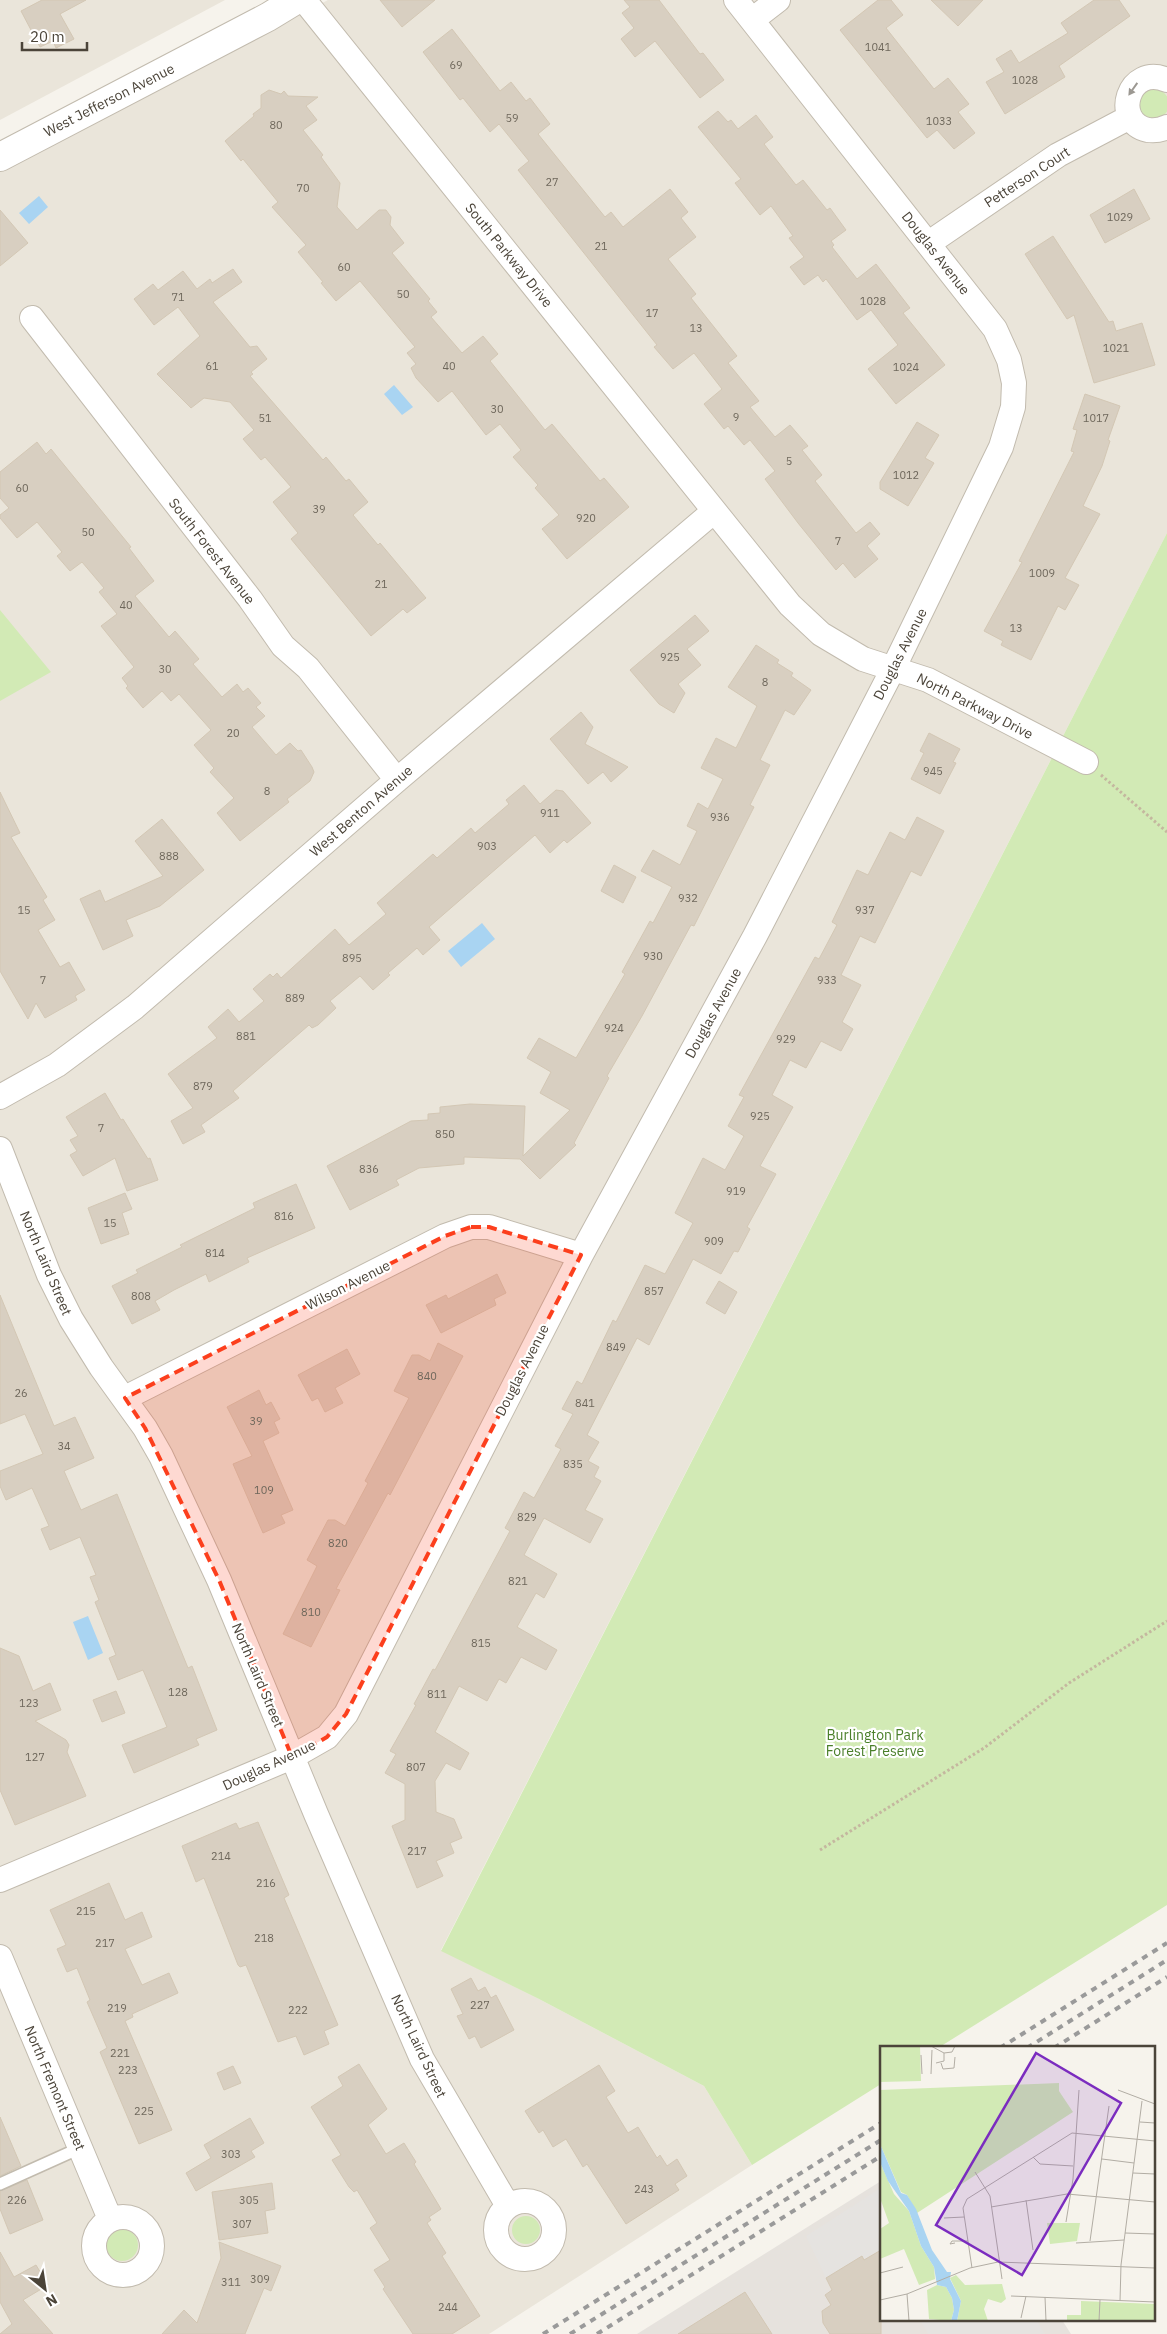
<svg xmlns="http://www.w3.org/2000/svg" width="1167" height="2334" font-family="'IBM Plex Sans',sans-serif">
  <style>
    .residential { fill: #eae5da }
    .industrial { fill: #e6e2dd }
    .green { fill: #d2eab5 }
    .parking { fill: #e5e3e0 }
    .water { fill: #a9d4f2 }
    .building { fill: #d8cfc1; stroke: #d3c7b4 }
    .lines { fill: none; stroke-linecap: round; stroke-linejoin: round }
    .service-casing { stroke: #c2bbae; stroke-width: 14 }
    .minor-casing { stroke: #c2bbae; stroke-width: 26 }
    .tertiary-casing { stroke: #c2bbae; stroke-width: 30 }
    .path { stroke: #c4b79f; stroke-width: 3; stroke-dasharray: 2.5 2.5; stroke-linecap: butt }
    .service { stroke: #fff; stroke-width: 11 }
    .minor { stroke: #fff; stroke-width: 24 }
    .tertiary { stroke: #fff; stroke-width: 28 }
    .rail { stroke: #9a9a9a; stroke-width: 4; stroke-dasharray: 6 6; stroke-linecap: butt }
    .oneway { fill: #9c9892 }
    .marked { fill: #fc3f1d; fill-opacity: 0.2; stroke: #fc3f1d; stroke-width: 4; stroke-dasharray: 10 6; stroke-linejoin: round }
    .labels { text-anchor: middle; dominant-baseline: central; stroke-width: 4.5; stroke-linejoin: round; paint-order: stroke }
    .number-label { font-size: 11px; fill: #6e675b }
    .street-label { font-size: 14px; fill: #4b4439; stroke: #fff }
    .park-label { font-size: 14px; fill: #4a7f2a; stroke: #fff }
    .inset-road { fill: none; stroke: #b2ada4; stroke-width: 1 }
    .view { fill: #7b2cbf; fill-opacity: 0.15; stroke: #7b2cbf; stroke-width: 2.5 }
    .inset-edge { fill: none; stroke: #4b4439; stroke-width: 2.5 }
  </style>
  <rect width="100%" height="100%" fill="#f6f3ec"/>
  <!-- residential -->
  <path class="residential" d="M0,0H225L0,120Z
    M328,0H1167V533L441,1950L539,1999L704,2086L752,2165L489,2334H0V170Z"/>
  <!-- industrial -->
  <path class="industrial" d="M881,2181V2320H1062L1071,2334H637Z"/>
  <!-- green -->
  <path class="green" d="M1139 104a15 15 0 1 1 30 0a15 15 0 1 1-30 0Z
    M1167,533V1905L938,2048H881V2084L752,2165L704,2086L539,1999L441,1951Z
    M0,610L51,672L0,701Z
    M512 2230a14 14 0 1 1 28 0a14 14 0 1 1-28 0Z
    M106 2245a16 16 0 1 1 32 0a16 16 0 1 1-32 0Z"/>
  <!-- parking -->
  <path class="parking" d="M881,2188V2250L864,2260L862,2256L826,2278L806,2236Z
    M920,2320H1036L1045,2334H928Z"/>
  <!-- water -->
  <path class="water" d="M39,196L48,207L29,224L19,213Z
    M394,385L413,407L402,415L384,394Z
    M482,923L495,939L461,967L448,951Z
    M88,1616L103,1653L88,1660L73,1622Z"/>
  <!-- building -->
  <path class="building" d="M42,0H86L60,14L74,39L56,48L53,41L40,47L21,11Z
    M380,0H435L402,27Z
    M624,0H659L700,54L703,53L724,80L700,98L655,41L635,57L621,39L634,28L622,13L630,7Z
    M878,0H891L903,15L886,28L934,89L948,78L969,104L958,112L975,133L954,149L937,130L927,138L840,30Z
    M931,0H983L958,26Z
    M1094,0H1119L1130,16L1059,66L1065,77L1005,114L986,82L1004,72L996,59L1011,50L1019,63L1068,33L1061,23Z
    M452,29L500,91L511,82L526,101L530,98L550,124L538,134L605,217L611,212L623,227L670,189L688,212L681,218L696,237L668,259L696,294L691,298L737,356L728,363L759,401L750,407L775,437L790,425L808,446L802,450L822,475L815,481L856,533L870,522L880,534L867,546L878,559L855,578L843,563L836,570L798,523L765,479L775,471L750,440L744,445L728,426L724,429L704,404L722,389L694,353L673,369L654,347L657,345L518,170L529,161L499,124L490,132L463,98L460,100L423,52Z
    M269,90L281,94L284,91L288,96L318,97L306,106L317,120L303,130L323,155L321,157L340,183L337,207L357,230L379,210H386L391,217L390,225L404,243L392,253L430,299L428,301L437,312L431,317L462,353L483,336L498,354L490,361L545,430L552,424L600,481L604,478L629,507L567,559L542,529L559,515L535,488L538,485L513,457L521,450L500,424L486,435L452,391L438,402L416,378L411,368L416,364L407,353L415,347L360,281L336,301L321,283L323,282L298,252L306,245L272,207L278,202L243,159L241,161L225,141L254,116L253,114L261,108V95Z
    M718,111L728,122L731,120L738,129L756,115L773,137L764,144L796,185L803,180L827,210L830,208L846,230L831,241L834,245L832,247L857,279L876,264L910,308L903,313L945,365L896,404L868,369L898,345L871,310L857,320L826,279L823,282L818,275L804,285L790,267L804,257L789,238L793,236L771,206L760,215L735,183L741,179L698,127Z
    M1134,189L1150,219L1105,243L1090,215Z
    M0,210L28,243L0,266Z
    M1053,236L1109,322L1113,321L1116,331L1142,323L1155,365L1094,383L1074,315L1067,319L1025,254Z
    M233,269L242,282L213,302L250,347L257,346L267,359L251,372L253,374L250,376L323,460L326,457L346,481L349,479L368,502L353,515L378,545L380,543L426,598L407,613L403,609L371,636L291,539L298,533L273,502L291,487L265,457L261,460L243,439L254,430L230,402L204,398L191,408L157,374L200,336L178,307L154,325L134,299L153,284L158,290L183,271L197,289L210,279L212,283Z
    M1085,394L1120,406L1108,440L1110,441L1102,466L1083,506L1100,514L1065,578L1079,585L1065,610L1058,606L1031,660L1001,645L1003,641L984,631L1022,562L1019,561L1074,452L1071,451L1077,430L1073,429Z
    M917,422L939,435L925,458L934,463L908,506L880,489V482Z
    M37,442L46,454L51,449L131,547L129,548L154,581L135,596L169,637L175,631L199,659L193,664L222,697L237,684L243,692L248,688L261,703L256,707L265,716L252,727L276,755L290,743L298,751L301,750L312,767L314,772L310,781L287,799L289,802L240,841L217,813L234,798L210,772L214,768L194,745L211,730L179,694L171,701L162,691L143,708L126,688L128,686L122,678L134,667L101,626L117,614L99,592L104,588L82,562L70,571L57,556L62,552L37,522L17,538L0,518V515L9,508L0,498V472Z
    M695,615L709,631L687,649L701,665L678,684L685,693L674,713L659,704L630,670Z
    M756,645L779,660L777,663L793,673L791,676L811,690L794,715L785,710L760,760L770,765L750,805L754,807L694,926L691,925L642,1016L607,1076L609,1078L574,1143L576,1145L540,1179L520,1159L464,1157V1164L419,1168L396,1180L399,1185L350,1210L327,1166L411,1121L428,1120V1114L440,1113V1107L470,1104L525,1106L523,1156L570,1110L540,1093L551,1072L527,1058L539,1038L576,1058L625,974L622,972L650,921L653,923L672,887L641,871L653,850L680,865L697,831L687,826L698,803L708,809L723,779L701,768L716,738L736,748L757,706L728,687Z
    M581,712L593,727L585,744L628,767L611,782L603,772L588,784L550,739Z
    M929,733L960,749L953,762L956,763L940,794L911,779L924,753L920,751Z
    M524,785L540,804L556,790L563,791L591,823L567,843L564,840L550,853L535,835L429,927L440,940L423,955L417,948L388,973L390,975L373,990L360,976L330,1001L336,1008L318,1025L312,1028L309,1025L233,1091L239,1098L201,1125L205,1132L183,1144L171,1121L193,1108L168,1074L217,1038L208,1027L228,1009L239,1022L264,1001L253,989L270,974L273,977L277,973L281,978L335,929L349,945L386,914L377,903L433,854L437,858L471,828L475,833L509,804L506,800Z
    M0,792L20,833L11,837L47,897L43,900L55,920L38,930L60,967L69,962L85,990L75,996L77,1000L45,1018L36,1003L28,1019L0,971Z
    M917,817L944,831L921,876L911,871L875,943L860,936L841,975L861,985L842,1022L853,1029L841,1051L821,1041L806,1068L790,1060L772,1095L793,1107L760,1166L776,1174L747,1227L750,1229L738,1252L734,1251L721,1274L693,1259L649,1345L637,1338L587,1435L599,1442L588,1461L599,1467L594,1477L601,1481L585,1510L603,1519L590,1543L544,1518L524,1555L557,1574L544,1598L536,1593L517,1627L557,1650L546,1670L521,1657L506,1683L499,1679L487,1701L459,1686L435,1732L469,1753L460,1770L446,1763L435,1781L436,1812L454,1819L462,1838L450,1843L454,1853L436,1861L443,1876L417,1888L392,1826L405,1820V1784L385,1773L396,1754L390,1751L416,1705L414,1704L433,1669L435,1670L510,1531L505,1528L524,1492L534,1498L561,1449L555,1446L573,1414L562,1409L577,1381L582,1384L613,1320L616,1322L645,1265L665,1274L693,1223L675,1213L703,1158L725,1170L744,1136L728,1126L744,1097L739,1095L815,957L819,959L837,925L832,922L857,870L868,875L890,832L905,840Z
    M162,819L204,870L160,906L126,920L133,936L103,950L80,899L100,890L105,902L163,876L135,841Z
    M614,865L636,877L623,903L601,891Z
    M105,1093L121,1120L123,1119L148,1159L150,1158L158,1180L127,1191L115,1158L83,1176L70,1155L77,1151L70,1140L78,1136L66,1117Z
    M296,1184L315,1228L247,1258L249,1262L209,1282L206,1274L174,1290L155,1301L160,1310L132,1324L112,1286L138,1273L136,1270L182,1247L180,1245L255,1208L253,1203Z
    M125,1193L132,1209L122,1213L129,1234L101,1244L88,1208Z
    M497,1274L506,1293L494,1299L496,1305L441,1333L426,1305L446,1295L448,1299Z
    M719,1281L737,1292L725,1314L706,1303Z
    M0,1295L54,1426L75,1417L94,1458L64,1471L81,1510L117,1494L188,1668L192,1666L217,1730L196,1739L199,1745L134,1773L122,1745L167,1727L143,1670L118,1680L109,1658L116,1655L95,1602L99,1600L90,1577L96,1575L80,1537L50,1550L41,1529L49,1526L32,1488L6,1500L0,1486V1471L43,1454L25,1414L0,1424Z
    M438,1343L463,1356L390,1495L388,1493L336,1589L340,1590L311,1647L283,1634L317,1566L307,1560L328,1520H335L345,1526L368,1483L365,1481L409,1398L394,1391L412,1355H419L430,1361Z
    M347,1349L360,1374L335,1388L343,1403L325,1412L318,1398L312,1401L298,1375Z
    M259,1390L266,1405L271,1402L280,1419L274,1422L279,1433L263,1441L293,1510L281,1515L285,1523L263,1533L233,1464L252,1456L227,1407Z
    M0,1648L19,1656L33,1691L50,1683L61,1710L35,1721L66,1740L69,1745L67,1752L86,1796L15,1825L0,1790Z
    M116,1691L125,1713L102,1722L93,1700Z
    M258,1822L289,1895L284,1898L338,2025L324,2031L329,2044L304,2055L296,2036L278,2042L246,1965L240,1967L238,1965L204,1878L196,1882L182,1846L236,1823L239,1829Z
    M109,1883L125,1920L142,1912L152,1937L125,1949L142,1985L169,1973L178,1993L132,2014L133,2017L125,2021L172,2130L139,2144L100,2052L107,2048L87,2002L90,2000L77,1968L67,1972L57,1949L66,1945L50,1910Z
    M471,1978L478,1991L485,1987L491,1998L496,1995L514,2030L481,2048L475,2036L469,2039L457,2016L463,2014L451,1989Z
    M359,2064L387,2109L368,2125L386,2154L404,2143L416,2162L414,2164L441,2209L429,2217L431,2220L427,2223L446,2253L442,2256L480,2316L452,2334H413L383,2289L385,2287L374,2270L390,2260L370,2228L377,2223L357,2190L354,2192L349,2187L332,2160L341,2155L311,2107L343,2086L338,2077Z
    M599,2065L615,2091L606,2097L628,2133L638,2127L657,2158L660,2155L667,2166L677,2159L687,2176L675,2184L679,2190L626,2224L598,2181L587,2164L583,2167L566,2139L553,2147L543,2130L539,2133L525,2111Z
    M233,2066L241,2083L224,2090L217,2073Z
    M0,2117L21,2166L0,2176Z
    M250,2118L264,2143L251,2151L255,2157L196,2191L186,2173L211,2158L204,2145Z
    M27,2180L43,2220L10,2234L0,2209V2191Z
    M272,2183L275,2209L265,2211L268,2233L219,2240L212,2192Z
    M219,2242L281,2266L271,2291L264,2288L245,2334H162L184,2310L197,2323L221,2258Z
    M881,2250V2334H830L823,2323L822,2311L831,2305L825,2295L832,2290L826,2278L862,2256L864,2260Z
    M0,2252L14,2277L36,2265L48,2285L23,2300L53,2334H0L12,2324L0,2302Z
    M745,2292L772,2334H678Z"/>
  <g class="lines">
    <!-- service casing -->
    <g class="service-casing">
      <path id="service" d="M0,2184L80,2148"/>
    </g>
    <!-- minor casing -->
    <g class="minor-casing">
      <path id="minor" d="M304,0L790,605L821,634L863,659L928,680L1086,762
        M752,20L778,0
        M1167,80C1128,63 1111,122 1148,130C1155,131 1161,130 1167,127
        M929,243L1058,155L1130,117
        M32,318L250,599L283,646L308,668L397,780
        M0,1097L57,1065L135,1007L397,780L713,512
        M0,1149L49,1275L71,1319L101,1367L145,1428L161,1456L219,1580L316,1814L422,2059L508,2206
        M125,1398L445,1236L471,1227H489L581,1255
        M0,1880L292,1757L327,1737L346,1714L581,1255L755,936L893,669L1001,447L1013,407L1014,383L1009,360L995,329L736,0
        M0,1957L110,2219
        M496 2230a29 29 0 1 1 58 0a29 29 0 1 1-58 0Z
        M94 2246a29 29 0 1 1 58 0a29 29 0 1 1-58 0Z"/>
    </g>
    <!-- tertiary casing -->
    <g class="tertiary-casing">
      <path id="tertiary" d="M0,157L268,17L296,0"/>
    </g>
    <!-- path -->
    <path class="path" d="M1101,775L1167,832
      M820,1850L984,1748L1069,1683L1167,1621"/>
    <!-- service -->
    <use href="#service" class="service"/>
    <!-- minor -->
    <use href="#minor" class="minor"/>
    <!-- tertiary -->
    <use href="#tertiary" class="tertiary"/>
    <!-- rail -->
    <path class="rail" d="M1000,2048L1167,1943
      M1027,2048L1167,1960
      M1054,2048L1167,1977
      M543,2334L881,2123
      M570,2334L881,2140
      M597,2334L881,2156"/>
  </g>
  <!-- one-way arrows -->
  <defs><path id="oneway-solid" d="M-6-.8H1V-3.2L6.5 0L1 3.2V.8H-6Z" transform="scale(1.25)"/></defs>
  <use class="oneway" href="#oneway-solid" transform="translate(1133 89) rotate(125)"/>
  <!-- marked area -->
  <path class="marked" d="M471,1227H489L581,1255L346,1714L327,1737L292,1757L219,1580L145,1428L125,1398L445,1236Z"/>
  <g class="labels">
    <!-- number labels -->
    <g class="number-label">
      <text x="878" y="47">1041</text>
      <text x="456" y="65">69</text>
      <text x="1025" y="80">1028</text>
      <text x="512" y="118">59</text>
      <text x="939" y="121">1033</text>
      <text x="276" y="125">80</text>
      <text x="552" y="182">27</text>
      <text x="303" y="188">70</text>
      <text x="1120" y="217">1029</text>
      <text x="601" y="246">21</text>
      <text x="344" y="267">60</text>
      <text x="403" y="294">50</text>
      <text x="178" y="297">71</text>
      <text x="873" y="301">1028</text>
      <text x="652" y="313">17</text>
      <text x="696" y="328">13</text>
      <text x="1116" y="348">1021</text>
      <text x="212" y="366">61</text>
      <text x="449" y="366">40</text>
      <text x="906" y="367">1024</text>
      <text x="497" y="409">30</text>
      <text x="736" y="417">9</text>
      <text x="265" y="418">51</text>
      <text x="1096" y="418">1017</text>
      <text x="789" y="461">5</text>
      <text x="906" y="475">1012</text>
      <text x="22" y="488">60</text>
      <text x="319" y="509">39</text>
      <text x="586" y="518">920</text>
      <text x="88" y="532">50</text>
      <text x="838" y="541">7</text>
      <text x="1042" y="573">1009</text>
      <text x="381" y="584">21</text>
      <text x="126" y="605">40</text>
      <text x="1016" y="628">13</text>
      <text x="670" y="657">925</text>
      <text x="165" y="669">30</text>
      <text x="765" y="682">8</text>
      <text x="233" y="733">20</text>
      <text x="933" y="771">945</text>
      <text x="267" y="791">8</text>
      <text x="550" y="813">911</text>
      <text x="720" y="817">936</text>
      <text x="487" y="846">903</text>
      <text x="169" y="856">888</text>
      <text x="688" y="898">932</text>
      <text x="24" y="910">15</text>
      <text x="865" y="910">937</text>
      <text x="653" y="956">930</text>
      <text x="352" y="958">895</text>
      <text x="43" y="980">7</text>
      <text x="827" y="980">933</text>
      <text x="295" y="998">889</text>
      <text x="614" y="1028">924</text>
      <text x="246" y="1036">881</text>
      <text x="786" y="1039">929</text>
      <text x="203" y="1086">879</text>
      <text x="760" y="1116">925</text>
      <text x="101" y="1128">7</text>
      <text x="445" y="1134">850</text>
      <text x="369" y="1169">836</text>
      <text x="736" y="1191">919</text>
      <text x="284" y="1216">816</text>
      <text x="110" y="1223">15</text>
      <text x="714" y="1241">909</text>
      <text x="215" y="1253">814</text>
      <text x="654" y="1291">857</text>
      <text x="141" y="1296">808</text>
      <text x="616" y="1347">849</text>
      <text x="427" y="1376">840</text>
      <text x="21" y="1393">26</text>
      <text x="585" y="1403">841</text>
      <text x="256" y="1421">39</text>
      <text x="64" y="1446">34</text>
      <text x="573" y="1464">835</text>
      <text x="264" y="1490">109</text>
      <text x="527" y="1517">829</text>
      <text x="338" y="1543">820</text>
      <text x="518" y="1581">821</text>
      <text x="311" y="1612">810</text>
      <text x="481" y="1643">815</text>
      <text x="178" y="1692">128</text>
      <text x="437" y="1694">811</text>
      <text x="29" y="1703">123</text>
      <text x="35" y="1757">127</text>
      <text x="416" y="1767">807</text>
      <text x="417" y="1851">217</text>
      <text x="221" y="1856">214</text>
      <text x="266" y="1883">216</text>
      <text x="86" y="1911">215</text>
      <text x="264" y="1938">218</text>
      <text x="105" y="1943">217</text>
      <text x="480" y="2005">227</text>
      <text x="117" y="2008">219</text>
      <text x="298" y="2010">222</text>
      <text x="120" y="2053">221</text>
      <text x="128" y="2070">223</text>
      <text x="144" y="2111">225</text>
      <text x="231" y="2154">303</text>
      <text x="644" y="2189">243</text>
      <text x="17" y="2200">226</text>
      <text x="249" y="2200">305</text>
      <text x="242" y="2224">307</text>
      <text x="260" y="2279">309</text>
      <text x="231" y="2282">311</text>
      <text x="448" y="2307">244</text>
    </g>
    <!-- street labels -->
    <g class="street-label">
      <text transform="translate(109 100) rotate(-27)">West Jefferson Avenue</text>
      <text transform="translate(1027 177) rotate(-33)">Petterson Court</text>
      <text transform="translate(936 253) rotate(52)">Douglas Avenue</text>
      <text transform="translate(509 255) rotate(51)">South Parkway Drive</text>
      <text transform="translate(212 551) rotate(52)">South Forest Avenue</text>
      <text transform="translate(900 654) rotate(-63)">Douglas Avenue</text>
      <text transform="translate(975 706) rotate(27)">North Parkway Drive</text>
      <text transform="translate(361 811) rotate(-41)">West Benton Avenue</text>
      <text transform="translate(713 1013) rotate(-61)">Douglas Avenue</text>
      <text transform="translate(46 1263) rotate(67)">North Laird Street</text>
      <text transform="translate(348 1285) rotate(-27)">Wilson Avenue</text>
      <text transform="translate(522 1370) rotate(-63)">Douglas Avenue</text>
      <text transform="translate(258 1675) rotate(67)">North Laird Street</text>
      <text transform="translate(269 1765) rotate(-25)">Douglas Avenue</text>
      <text transform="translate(419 2046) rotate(65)">North Laird Street</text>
      <text transform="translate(55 2088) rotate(67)">North Fremont Street</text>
    </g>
    <!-- park labels -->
    <g class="park-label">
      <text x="875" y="1735">Burlington Park<tspan x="875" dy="16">Forest Preserve</tspan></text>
    </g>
  </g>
  <!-- overview -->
  <g transform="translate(880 2046)">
    <rect width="275" height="275" fill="#f6f3ec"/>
    <path d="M0,0H40L41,35L0,36ZM179,37V45L193,66L37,167L27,149L21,146L0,98V44ZM0,116L14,148L29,165L41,200L54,221L55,233L39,239L24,203L0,213V183L9,177L0,152ZM167,177H200L197,195L170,198ZM76,229L85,239L122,238L126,253L121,257L108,253L104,263L108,275H77L81,255L70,232ZM57,239L66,241L72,252L74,264L71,275L49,273L47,244ZM201,255L275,258V275H187V269H201Z" fill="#d2eab5"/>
    <path d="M0,98L21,147L27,149L36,163L52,204L67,226H71L70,233L81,255L77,275H71L74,264L72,252L66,241L57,239L54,221L41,200L29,165L8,135L0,116Z" fill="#a9d4f2"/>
    <path class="inset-road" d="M51,0L64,7L72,6L75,0M41,9L42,28M56,17L64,15V7M61,17L63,23L74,22L75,11M51,28L52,4M238,44L275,58M260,76L275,77M153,111L160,118L193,120M222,113L254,117M95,126L110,150L122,233M253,127L275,128M146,154L153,204M111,161L187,148L275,156M64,172L84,171M186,176L193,133L199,44M245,187L275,188M210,195L229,60M75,197L70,198L72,195H88M196,197L244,194M92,222L83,162L87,153L192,87L275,95M0,227L23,221M27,248L29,275M131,250L275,256M165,251L166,275M0,254L27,248L90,222L118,216L275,222M240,255L241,219L262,55M141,272L146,250M219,275L220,254"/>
    <path class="view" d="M156,7L241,57L142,229L56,179Z"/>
    <rect width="275" height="275" class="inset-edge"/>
  </g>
  <!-- north arrow -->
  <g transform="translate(45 2289) rotate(150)" stroke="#ffffff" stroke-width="4" paint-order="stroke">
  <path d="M0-4L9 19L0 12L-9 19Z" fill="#4b4439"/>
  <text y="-8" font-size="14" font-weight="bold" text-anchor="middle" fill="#4b4439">N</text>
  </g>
  <!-- scale -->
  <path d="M22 42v8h65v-8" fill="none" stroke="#4b4439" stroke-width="2.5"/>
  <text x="30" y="42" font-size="15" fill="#4b4439" stroke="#ffffff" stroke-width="4" paint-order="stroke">20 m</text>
</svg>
